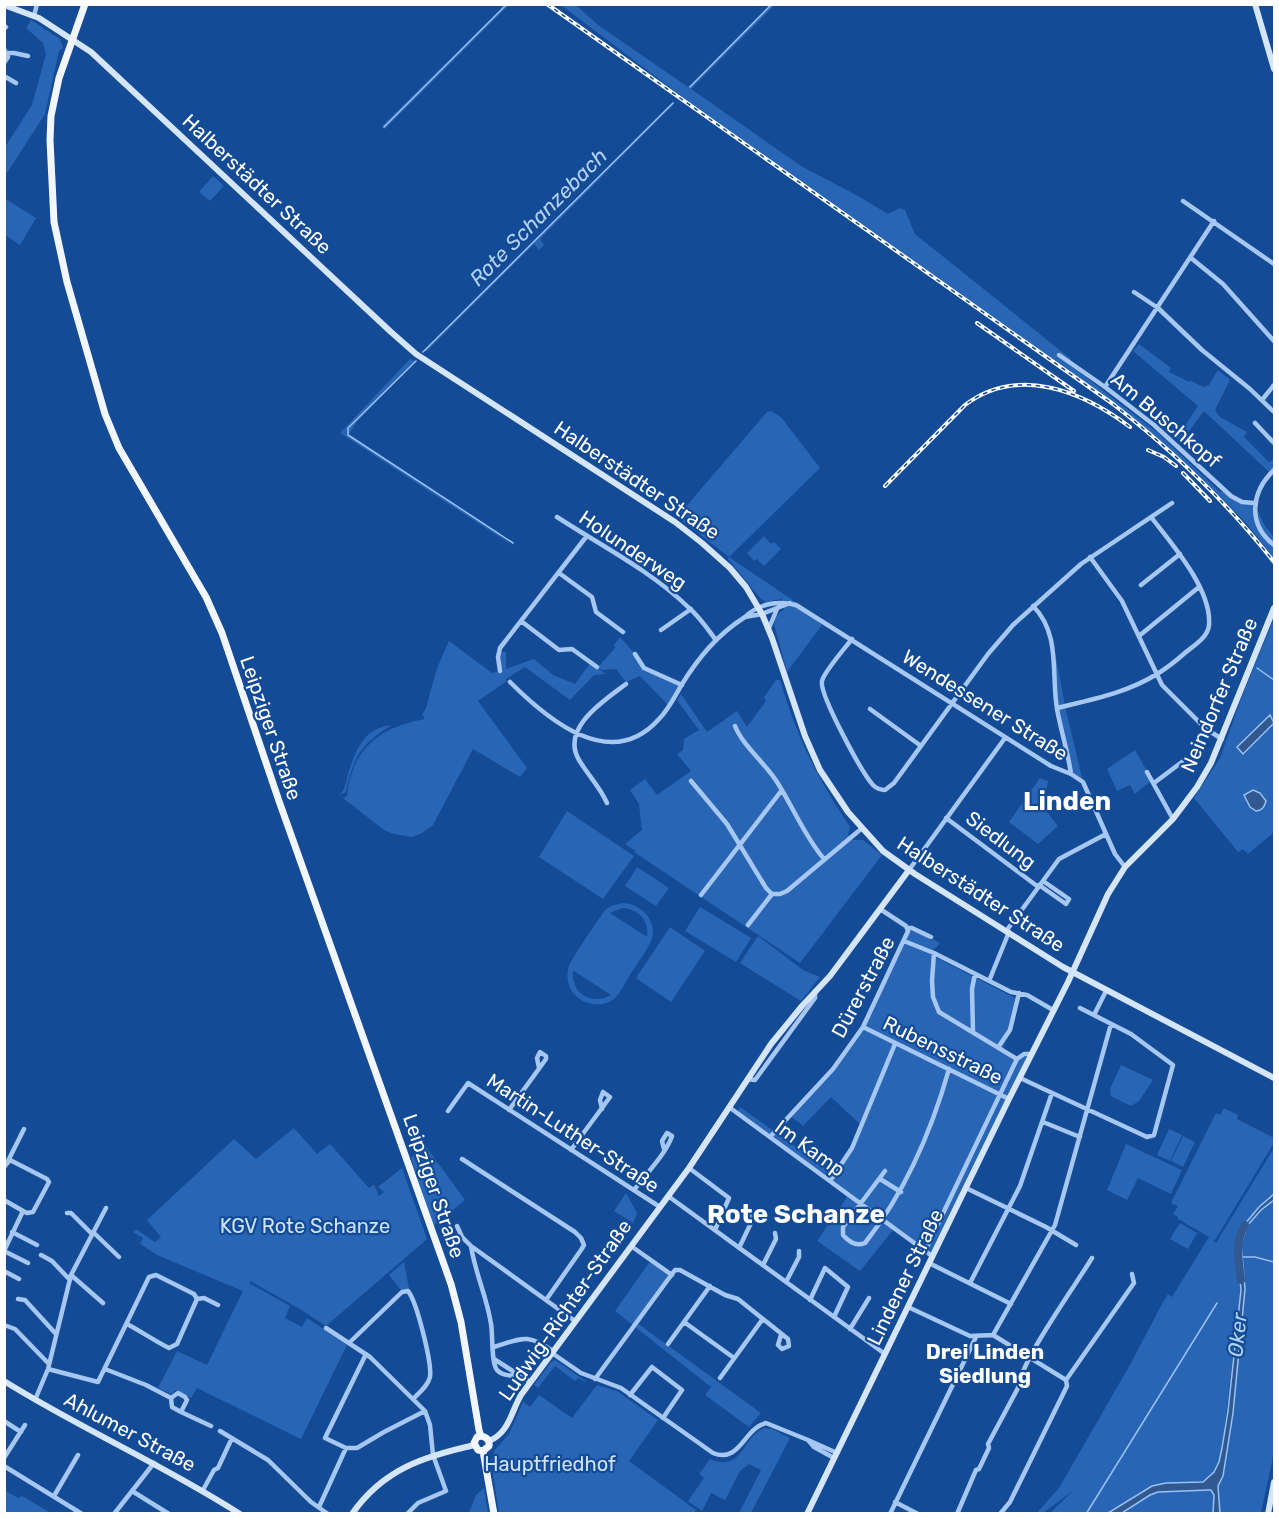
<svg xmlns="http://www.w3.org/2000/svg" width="1279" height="1518" font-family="Rubik,sans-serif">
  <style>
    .green { fill: #2865b5; fill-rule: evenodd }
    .water { fill: #315990; stroke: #98c2f5; stroke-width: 1.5 }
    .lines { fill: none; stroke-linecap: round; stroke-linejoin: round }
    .stream { stroke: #98c2f5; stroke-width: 1.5 }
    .river { stroke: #315990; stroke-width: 8 }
    .street { stroke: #a6c7f2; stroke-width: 4.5 }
    .secondary { stroke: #d5e5fc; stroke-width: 6 }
    .primary { stroke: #f1f6ff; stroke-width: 7 }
    .rail-casing { stroke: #fff; stroke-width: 4 }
    .rail { stroke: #144b96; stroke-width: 1.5; stroke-dasharray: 4.5; stroke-linecap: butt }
    .labels { text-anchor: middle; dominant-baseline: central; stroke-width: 4.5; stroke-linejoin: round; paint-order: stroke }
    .street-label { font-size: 20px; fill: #fff; stroke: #144b96 }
    .park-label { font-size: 20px; fill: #cde2fc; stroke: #144b96 }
    .water-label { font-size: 21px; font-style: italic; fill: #b2d1f9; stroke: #144b96 }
    .neighbourhood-label { font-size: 21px; font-weight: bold; fill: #fff; stroke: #144b96 }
    .district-label { font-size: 26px; font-weight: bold; fill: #fff; stroke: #144b96 }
  </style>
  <rect width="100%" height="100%" fill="#144b96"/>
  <!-- green -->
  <path class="green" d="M505,5H509L385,129L382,126Z
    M561,5H576L598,25L688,87L770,5H775L691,89L801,166L858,196L888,214L900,208L905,210L915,234L1071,359L1069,364L1158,433L1220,492L1225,491L1231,496L1254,503L1265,526L1274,537V558L1246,523L1197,473L1115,403L684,98Z
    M31,20L60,39L63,48L59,51L45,114L7,173L5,171V147L32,105L46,54L43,43L26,28Z
    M673,102L675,103L540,239L544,245L539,250L534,244L427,351H424Z
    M213,176L224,186L210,201L199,192Z
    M4,198L36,218L20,245L5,235Z
    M1139,344L1171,368L1169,372L1189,382L1191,381L1204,387L1209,385L1218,370L1230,380L1215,410L1220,417L1247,432L1244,437L1269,462L1274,459V467L1269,472L1204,411L1181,442L1177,438L1198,406L1133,351Z
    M410,359L416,361L357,422L349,434L501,534L500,536L518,549L340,433Z
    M771,411L781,417L820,468L729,557L791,599L822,625L787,672L774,624L776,616L784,609L782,599L766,602L761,599L728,559L729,557L677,517L767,412Z
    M764,536L771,544L774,542L781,549L764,566L757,559L754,561L747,553Z
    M1274,618V720L1270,715L1237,747L1244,754L1274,723V832L1248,854L1243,849L1238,852L1194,798L1220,758L1241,699Z
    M620,637L635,654L641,664L682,685L669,706L640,676L626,682L616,669L602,670L598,667L615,648L614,645Z
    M449,641L492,673L500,671L501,652H506V669L534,659L553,675L575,684L591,662L605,674L594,675L570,700L525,667L506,679L507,681L478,701L527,768L520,777L473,749L433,825L420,834L412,837L394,834L384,830L343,798L347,796C352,749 379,727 425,719L422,715L426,708L437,668Z
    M1052,645L1055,652L1065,706L1083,782L1071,774L1057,708Z
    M776,680H780C797,737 817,778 850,827L848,834L853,840H863L882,855L800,963L634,852L636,849L634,850L625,844L642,830L639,804L630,790L645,779L657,795L691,771L677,754L683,750L684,739L699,730L677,700L681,694L707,732L737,711L747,727L766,701L764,697Z
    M392,725C361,743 353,758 346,792L339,795C346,790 346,781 348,774C356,749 364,728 392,725Z
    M1135,750L1152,780L1135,794L1130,785L1117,791L1107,769Z
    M1040,778L1048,781L1043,807L1058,826L1038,844L1009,822Z
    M567,811L634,856L603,899L539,857Z
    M637,867L669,888L656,906L625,886Z
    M623,903C641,904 659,921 651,941C646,952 638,962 631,973C625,982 620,997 609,1002C598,1007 584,1004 575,995C569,989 566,978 568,969C572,956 596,924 605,910L611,906ZM622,908C639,909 649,920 647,937L610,913ZM573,971H574L611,995C591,1006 571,993 573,971Z
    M700,907L751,938L736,962L685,931Z
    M670,927L705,951L671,1002L636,978Z
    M907,930C916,931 926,934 931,941L933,939L940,943L937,947L934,949L931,955L1015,998L1008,1036L1003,1048L1017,1059L1031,1054L932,1256L894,1229L860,1271L817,1241L847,1197L830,1181L737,1114L740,1107L835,1175L852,1148L861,1125L831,1097L803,1126L788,1114L836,1063L862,1024Z
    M758,936L803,970L820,977L801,1001L740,963Z
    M1121,1065L1153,1080L1139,1101L1131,1106L1111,1096L1110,1089Z
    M1224,1108L1238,1115L1237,1119L1274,1138V1143L1215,1240H1213L1216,1243L1274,1148V1194L1245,1224L1238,1255L1241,1290L1222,1448L1219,1462L1214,1472L1203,1482L1166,1483L1142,1491L1108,1513H1050L1074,1490L1043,1513L1036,1514L1059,1488L1131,1363L1163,1302L1168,1294L1172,1297L1209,1237L1178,1219V1217L1173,1214L1178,1206L1171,1203L1216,1113L1220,1115Z
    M294,1128L317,1154L330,1144L369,1188L374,1185L379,1196L384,1192L378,1187L402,1168L427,1239L326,1326L300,1309L250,1281L249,1283L290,1306L285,1318L302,1327L307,1318L347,1345L301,1439L197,1388L191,1398L176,1390L171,1394L158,1388L177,1351L207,1365L243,1291L157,1255L140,1244L143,1238L133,1232L136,1229L155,1242L161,1237L147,1220L234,1139L256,1159Z
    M1169,1129L1182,1135L1170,1161L1157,1155Z
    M1183,1136L1195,1142L1183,1167L1171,1161Z
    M424,1144L465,1200L433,1226L411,1158Z
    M1126,1144L1182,1170L1171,1194L1138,1178L1127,1200L1107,1190Z
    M626,1193L637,1213L633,1223L614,1211Z
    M1274,1200V1452L1261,1513H1220L1218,1486L1223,1476L1233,1413L1245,1289L1241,1244L1247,1226L1261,1210Z
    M1180,1223L1197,1233L1188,1249L1170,1239Z
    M651,1260L672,1275L637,1323L761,1413L749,1427L705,1395L711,1387L615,1311Z
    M404,1262L409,1289L401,1290L389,1275Z
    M555,1360L587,1382H586L578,1378L575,1381L555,1366L538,1388L534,1385L551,1362Z
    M597,1385L617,1391L658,1420L629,1461L696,1510L694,1513H499L491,1461L494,1451L509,1434L523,1402L530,1407L539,1395L572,1418Z
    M764,1428L772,1429L790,1438L751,1513H739L761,1470L749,1464L740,1471L725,1500L711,1493L702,1511L688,1501L704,1478L699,1474L710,1459C743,1473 742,1437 764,1428Z
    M484,1488L488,1513H469L476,1495Z
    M1211,1490L1214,1495L1213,1513L1122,1514L1150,1495L1165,1491Z
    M6,1491L18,1498L22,1496L51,1513H5V1494Z"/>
  <!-- water -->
  <path class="water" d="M1270,715L1274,723L1243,754L1237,747Z
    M1253,790L1260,793L1266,801C1264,807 1263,810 1256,811L1250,807L1244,795Z
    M1274,1194V1200L1261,1210L1247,1226L1241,1244L1245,1289L1233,1413L1223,1476L1218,1486L1220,1513H1213L1214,1495L1211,1490H1209L1158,1492L1150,1495L1122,1513H1108L1152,1486L1166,1483L1203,1482L1214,1472L1219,1462L1222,1448L1228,1411L1241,1290L1238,1255L1241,1232L1245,1224L1259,1207Z"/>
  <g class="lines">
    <!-- stream -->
    <path class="stream" d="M690,87L772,4
      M384,127L507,4
      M423,352L673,103
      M416,361L348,428V435L513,543
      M1257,668L1274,680
      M1238,1257H1255L1274,1262
      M1086,1514L1217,1303"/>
    <!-- river -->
    <path class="river" d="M1241,1280C1239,1261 1234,1243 1245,1225"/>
    <!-- street -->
    <path class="street" d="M34,16L37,4
      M4,29L6,27
      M4,49L8,57L4,63
      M8,53H14L28,56
      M4,76L16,83
      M1183,201L1274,264
      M1191,258L1223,284L1274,341
      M1134,292L1158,308L1202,350L1250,389L1274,412
      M1059,355L1105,387L1154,425L1231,496L1242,502L1254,503
      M1105,387L1214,221
      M1262,400L1274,385
      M1255,423L1274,443
      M1274,470C1251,492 1247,524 1274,545
      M557,517C600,545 651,571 688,607C699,616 707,628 715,639
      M1090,557L1122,601L1162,685L1206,729L1222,739
      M559,573L592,597L596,612L623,632
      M1141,585L1180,554
      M790,603L762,614L745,617C758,604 778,600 796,605L1051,766L1071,774L1083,782L1115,854L1125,867
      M1033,606C1061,634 1051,674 1057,709C1061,731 1068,752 1071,774
      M521,621L559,650L572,649L597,667
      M769,628L777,609
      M661,630L691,609
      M1139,636L1199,587
      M852,639C845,648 824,672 822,681C819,694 862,773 873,785C877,789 880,790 885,790L894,783L988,654L1013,625L1081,564L1172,503
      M635,654L644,668L682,685
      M500,671L498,657L500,648L586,537
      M510,682C548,720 611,773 659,719C669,709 675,696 682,684C699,657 717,635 745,617
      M1057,708C1090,700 1127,693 1157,674C1167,668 1177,660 1186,652C1195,645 1208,637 1209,625C1212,589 1171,543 1151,517
      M870,709L921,746
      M735,726C743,746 765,763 777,782C793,807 805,837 824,859
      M1147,772L1173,819
      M691,781L727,824L766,888L772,894
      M1154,783L1182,762
      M607,803C600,787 588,775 579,760C560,728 605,700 626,684
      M946,818L1037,886
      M909,870L1005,738
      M1039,885L1066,904L1069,899L1043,881
      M701,895L782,790
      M748,925L772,894H780L787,891L861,829
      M908,928H912L931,937
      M1007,930L1059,859L1106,834
      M904,941L934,953L1011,992L1027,995L1053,1010
      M934,953L932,981L933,997L939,1012L1017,1059
      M989,981L1009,932
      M1094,1015L1106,991
      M863,1027L1009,1099
      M973,1032L972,989L975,974
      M999,1046L1010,1030L1019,993
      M1020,1078L1147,1137L1154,1135L1173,1065L1131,1034L1080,1008
      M747,1079L755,1080L815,998V991
      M729,1107L932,1256
      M509,1110L546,1059V1056L540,1052L537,1058L539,1068
      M448,1111L468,1083L660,1207
      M1043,1122L1080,1137
      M770,1137L833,1069L863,1027L908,931L906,926L880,909
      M571,1150C584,1132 597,1115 610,1097L603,1092L600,1100L602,1109
      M462,1159L575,1232L581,1238L584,1245L581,1250L546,1300
      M8,1161L24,1129
      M4,1167L10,1160L47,1179L49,1182L33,1212L27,1213L23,1211
      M689,1168L729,1198L715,1230
      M885,1171L843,1227V1235C849,1242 856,1247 865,1243C906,1191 931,1133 949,1069
      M880,1179L901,1192
      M830,1181L852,1148L895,1044
      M966,1188L1046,1227L1076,1245
      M634,1190C645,1175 666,1154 672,1136L667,1133L662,1141L664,1149
      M668,1196L885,1354
      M4,1200L23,1211L4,1251L28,1263
      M67,1213H71L92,1234
      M457,1226L462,1237L471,1246L575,1321
      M12,1232L37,1245
      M93,1232L119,1257
      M471,1246C475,1273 487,1297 491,1324C493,1334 491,1363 497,1370C502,1376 513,1376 519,1375L494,1359
      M631,1246L672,1275
      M739,1248L752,1221V1216
      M925,1251L1017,1059L1024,1054H1031
      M41,1255L52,1261L70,1280
      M929,1263L1011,1304
      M763,1265L776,1239L775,1233
      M4,1271L19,1279
      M71,1275L103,1303
      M786,1282L799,1257V1251
      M970,1283L1020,1186L1052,1093
      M18,1299L25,1300L56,1334
      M197,1299L204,1298L218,1305
      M810,1300L825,1268L848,1287L834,1317
      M908,1307L970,1336L993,1335
      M684,1322L734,1358
      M4,1325L15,1329L49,1364
      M326,1328L370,1357L425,1411L430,1425L433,1455L446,1491L418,1503L407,1514
      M850,1329L869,1298
      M993,1335L1055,1225L1111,1024
      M993,1335L1066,1380
      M349,1343L402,1292L408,1291C417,1302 432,1363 430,1377C428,1386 419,1393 413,1399
      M668,1344L710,1286
      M494,1347C523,1338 527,1333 553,1351
      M552,1353L581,1373L621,1388L713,1453C740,1464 744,1428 766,1423L808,1440
      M48,1369L98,1382L149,1277L156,1275L194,1294L197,1299L177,1344L169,1348C155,1341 142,1332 127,1324
      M105,1369L146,1385L171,1398
      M519,1375L530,1382
      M720,1378L762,1320
      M595,1379L675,1270H680L725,1295L738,1299L788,1339L789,1346L782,1349L778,1345L781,1335
      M178,1393L185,1397L187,1400L181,1412L172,1407L171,1398Z
      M630,1395L652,1367L682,1390L663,1418
      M35,1400L48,1369L71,1275L106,1208
      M181,1412L211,1426
      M4,1421L21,1432
      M220,1431L268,1460L311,1502L328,1514
      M346,1448L325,1438L366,1354
      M4,1458L25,1425
      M834,1458L814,1447L808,1440L837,1453
      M4,1466L82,1514
      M203,1490L214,1470L218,1468L232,1438
      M132,1491L169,1514
      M54,1496L78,1455
      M895,1502L918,1514
      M319,1507L346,1448H357L384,1432L425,1411
      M114,1514L154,1463
      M890,1514L976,1337
      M957,1514L976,1470L979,1469L989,1448L988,1444L1019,1386C1020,1362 1077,1283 1092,1258
      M1000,1514L1010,1502L1067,1386L1066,1380L1134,1283L1132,1274"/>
    <!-- secondary -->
    <path class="secondary" d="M1255,4L1274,69
      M4,5L39,18L91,52L391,332L416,354L675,522L702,543L730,568L746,587L762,614L772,638L805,736L820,770L848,812L883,851L915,874L1063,967L1274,1078
      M4,1381C81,1429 164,1465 240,1514
      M489,1441C509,1433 511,1412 521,1395L689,1168L771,1044L802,1006L830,976L909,870
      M352,1514C383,1469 425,1456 475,1445
      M807,1514L1009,1099L1068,982L1108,894L1125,867L1173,819L1197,787L1211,763L1274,608
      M1268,1514L1274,1482"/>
    <!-- primary -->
    <path class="primary" d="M85,4L59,78L51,116L50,140L54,222L67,282L105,414L119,448L206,597L222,633L279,801L451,1284L461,1322L479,1430L481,1436C487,1437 490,1441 489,1446L483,1451
      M481,1436L477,1437L474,1443L478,1450L483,1451
      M483,1451L494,1514"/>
    <!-- rail casing -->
    <g class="rail-casing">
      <path id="rail" d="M547,4L1113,404C1173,451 1227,502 1274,562
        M977,323L1074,391
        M1148,450L1164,457L1176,466
        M1183,473L1210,501
        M885,486L965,405C1018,365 1082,391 1130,427"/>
    </g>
    <!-- rail -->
    <use href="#rail" class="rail"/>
  </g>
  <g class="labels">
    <!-- street labels -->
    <g class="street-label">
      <text transform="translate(257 184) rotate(43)">Halberstädter Straße</text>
      <text transform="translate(1166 420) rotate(40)">Am Buschkopf</text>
      <text transform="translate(637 480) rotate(34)">Halberstädter Straße</text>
      <text transform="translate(633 550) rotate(34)">Holunderweg</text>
      <text transform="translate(1219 695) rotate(-67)">Neindorfer Straße</text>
      <text transform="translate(985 705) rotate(32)">Wendessener Straße</text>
      <text transform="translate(271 728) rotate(71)">Leipziger Straße</text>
      <text transform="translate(1001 840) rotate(37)">Siedlung</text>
      <text transform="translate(981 894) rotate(33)">Halberstädter Straße</text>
      <text transform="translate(863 987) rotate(-62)">Dürerstraße</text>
      <text transform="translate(943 1050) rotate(26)">Rubensstraße</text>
      <text transform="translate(573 1133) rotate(33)">Martin-Luther-Straße</text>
      <text transform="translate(810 1148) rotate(36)">Im Kamp</text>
      <text transform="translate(434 1186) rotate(71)">Leipziger Straße</text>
      <text transform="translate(905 1277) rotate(-64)">Lindener Straße</text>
      <text transform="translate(565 1310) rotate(-55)">Ludwig-Richter-Straße</text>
      <text transform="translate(130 1432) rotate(28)">Ahlumer Straße</text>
    </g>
    <!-- park labels -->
    <g class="park-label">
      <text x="305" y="1226">KGV Rote Schanze</text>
      <text x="550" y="1464">Hauptfriedhof</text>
    </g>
    <!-- water labels -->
    <g class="water-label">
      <text transform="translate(538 217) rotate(-45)">Rote Schanzebach</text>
      <text transform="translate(1237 1335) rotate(-84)">Oker</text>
    </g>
    <!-- neighbourhood labels -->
    <g class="neighbourhood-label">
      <text x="985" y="1351">Drei Linden<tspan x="985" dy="24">Siedlung</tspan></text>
    </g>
    <!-- district labels -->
    <g class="district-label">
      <text x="1067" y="801">Linden</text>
      <text x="796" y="1214">Rote Schanze</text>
    </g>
  </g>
  <!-- border -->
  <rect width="1279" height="1518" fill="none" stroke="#ffffff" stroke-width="12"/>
</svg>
